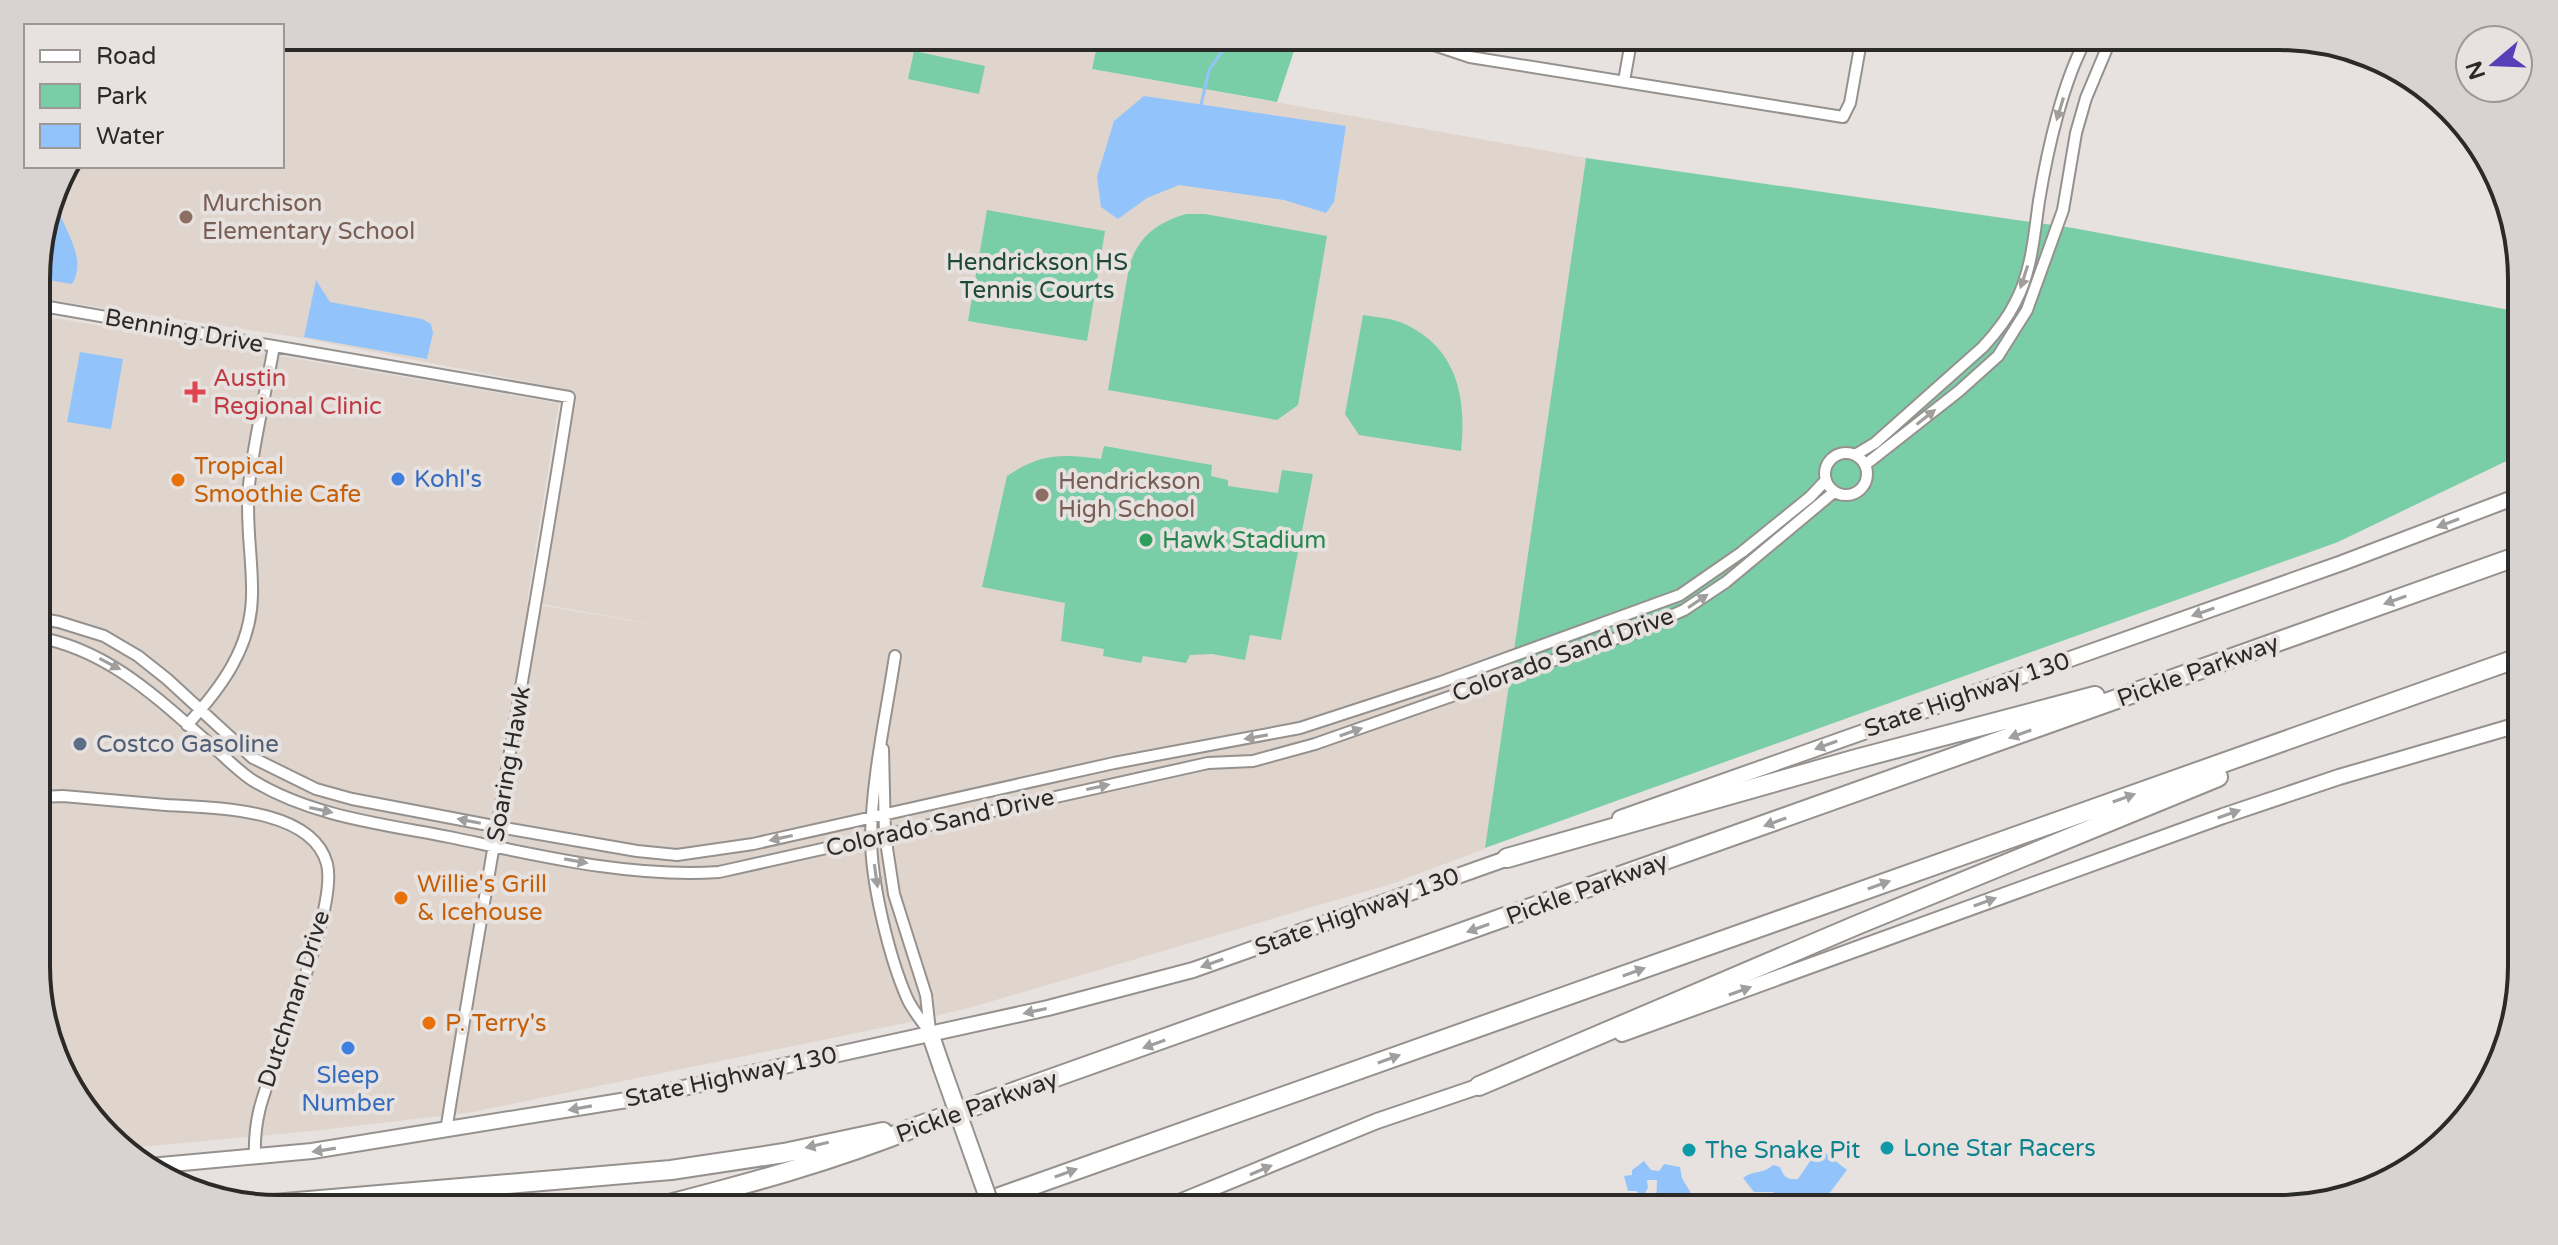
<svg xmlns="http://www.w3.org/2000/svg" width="2558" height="1245" font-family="'Varela Round',sans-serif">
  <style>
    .built { fill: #e0d5cd }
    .green { fill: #7acea7 }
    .water { fill: #92c4fb }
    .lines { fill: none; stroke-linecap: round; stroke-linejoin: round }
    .stream { stroke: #92c4fb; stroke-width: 3 }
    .minor-casing { stroke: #95918e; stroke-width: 14 }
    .secondary-casing { stroke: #95918e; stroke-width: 18 }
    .primary-casing { stroke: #95918e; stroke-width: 20 }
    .motorway-casing { stroke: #95918e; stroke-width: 22 }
    .minor { stroke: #fff; stroke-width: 10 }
    .secondary { stroke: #fff; stroke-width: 14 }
    .primary { stroke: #fff; stroke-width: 16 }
    .motorway { stroke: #fff; stroke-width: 18 }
    .primary-bridge-casing { stroke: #95918e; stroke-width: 20; stroke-linecap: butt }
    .primary-bridge { stroke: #fff; stroke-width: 16 }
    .oneway { fill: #a09f9e }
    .education-dot { fill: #8d6e63; stroke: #e7e2df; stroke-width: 3 }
    .health-dot { fill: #e0444e; stroke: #e7e2df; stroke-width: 3 }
    .shop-dot { fill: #3f7fe0; stroke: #e7e2df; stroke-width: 3 }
    .food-dot { fill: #e8710a; stroke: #e7e2df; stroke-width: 3 }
    .leisure-dot { fill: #2e9e5b; stroke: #e7e2df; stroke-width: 3 }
    .service-dot { fill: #5c6f8a; stroke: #e7e2df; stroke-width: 3 }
    .culture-dot { fill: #0f9aa8; stroke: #e7e2df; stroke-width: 3 }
    .labels { text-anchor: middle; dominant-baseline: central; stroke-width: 8; stroke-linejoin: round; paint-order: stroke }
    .education-label { font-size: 24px; fill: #785e54; stroke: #e7e2df; text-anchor: start }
    .park-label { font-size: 24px; fill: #1e4936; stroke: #e7e2df }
    .street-label { font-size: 24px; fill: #2b2a28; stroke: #e7e2df }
    .health-label { font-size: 24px; fill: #be3a42; stroke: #e7e2df; text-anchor: start }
    .food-label { font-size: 24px; fill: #c56008; stroke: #e7e2df; text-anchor: start }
    .shop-label { font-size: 24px; fill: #366cbe; stroke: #e7e2df; text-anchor: start }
    .leisure-label { font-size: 24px; fill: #27864d; stroke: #e7e2df; text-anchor: start }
    .service-label { font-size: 24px; fill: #4e5e75; stroke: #e7e2df; text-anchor: start }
    .culture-label { font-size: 24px; fill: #0d838f; stroke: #e7e2df; text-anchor: start }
    .rim { fill: none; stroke: #2b2a28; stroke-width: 4 }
  </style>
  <rect width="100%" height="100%" fill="#e7e2df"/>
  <!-- built -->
  <path class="built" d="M282,36H1099L1092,69L1586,158L1485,849L1391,884L969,1008L905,1023L468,1113L303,1132L128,1148L86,1114L38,998L37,315L559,403L527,603L674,628L531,602L564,389L302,338L37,298V263L61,172L65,166H282Z"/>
  <!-- green -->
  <path class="green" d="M1099,36H1299L1277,102L1092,69Z
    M914,51L985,66L979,94L908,79Z
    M1586,158L2073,228L2520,312L2521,454L2338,542L1485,848Z
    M987,210L1105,231L1087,341L968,321Z
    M1186,214H1205L1327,236L1298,405L1277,420L1108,390L1129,267C1138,237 1156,223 1186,214Z
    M1363,315C1375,317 1389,318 1400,322C1457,345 1467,397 1461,451L1359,435L1345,414Z
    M1104,446L1212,465L1211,476L1228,480V486L1278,493L1282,470L1313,474L1281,640L1250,635L1245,660L1212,654L1190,655L1186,663L1143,656L1141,663L1103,656L1104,649L1061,641L1065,603L982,587L1007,476C1042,453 1061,454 1101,459Z"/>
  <!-- water -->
  <path class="water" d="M1144,96L1346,126L1334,202L1326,213L1284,200L1179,185L1147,198L1118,219L1101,207L1097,177L1114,121Z
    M54,199C61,226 89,257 72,284L37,278V263Z
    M316,280L330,302L422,319L431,324L433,333L427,359L304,337Z
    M80,352L123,359L111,429L67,422Z
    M1819,1148L1847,1170L1828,1195L1833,1209H1786L1773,1192H1754L1743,1178C1753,1170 1764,1174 1773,1165L1780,1167C1784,1177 1787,1180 1798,1179Z
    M1644,1161L1651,1170L1659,1171L1664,1164L1680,1167L1682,1178L1692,1195L1676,1209H1660L1656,1205L1657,1180H1647L1648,1188L1643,1196L1636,1191H1628L1624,1176L1632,1175V1170Z"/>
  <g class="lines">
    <!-- stream -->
    <path class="stream" d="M1201,105L1209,70L1233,36"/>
    <!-- minor casing -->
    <g class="minor-casing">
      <path id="minor" d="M1407,36L1470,57L1843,117L1850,103L1862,36
        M1624,81L1632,36
        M37,305L569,397C531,642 485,886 446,1131
        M1825 474a21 21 0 1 1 42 0a21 21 0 1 1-42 0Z
        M1855,455L1875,443L1983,347C1995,334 2007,319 2015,303C2032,271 2034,235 2039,201C2047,152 2063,79 2088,36
        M1865,465L1959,391L1998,356L2027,310L2063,210L2076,133L2086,98L2112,36
        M37,618L59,622L104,636L138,656L167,679L253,758L316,789L352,799L499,827L637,851L677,855L753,844L1114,763L1300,728L1441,682L1680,595L1742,552L1810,497L1826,480
        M37,637C109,650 158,699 210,744C224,756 237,770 252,780C310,816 382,824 449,837C537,855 629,878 719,872L1208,763L1253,761L1315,744L1637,631L1684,610L1726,582L1834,492
        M895,656C886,716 872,777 871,837C871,882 889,957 907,998C912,1010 923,1022 930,1033
        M187,725C221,688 251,648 252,596C253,559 245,523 249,485C254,439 266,392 274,346
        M883,749L885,835L894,894L926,995L930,1031
        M38,797L63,796C97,799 131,802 166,805C212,808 312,807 327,864C336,900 296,1001 283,1040C269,1084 253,1109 255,1157"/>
    </g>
    <!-- secondary casing -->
    <g class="secondary-casing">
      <path id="secondary" d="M1620,818L2342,563L2521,495
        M1622,1034L2223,816L2339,777L2521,724
        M150,1166L312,1151L633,1099L1048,1008L1193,970L1514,856
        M1162,1209L1377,1121L1486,1084"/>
    </g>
    <!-- primary casing -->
    <g class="primary-casing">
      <path id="primary" d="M930,1033L942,1068"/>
    </g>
    <!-- motorway casing -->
    <g class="motorway-casing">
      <path id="motorway" d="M1507,858L1856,759L2095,696
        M1479,1086L1857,925L2218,777
        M262,1205L671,1170L784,1153L883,1132
        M650,1209C743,1185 831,1162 921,1125L2521,555
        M966,1209L2521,657"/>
    </g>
    <!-- minor -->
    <use href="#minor" class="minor"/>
    <!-- secondary -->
    <use href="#secondary" class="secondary"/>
    <!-- primary -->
    <use href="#primary" class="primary"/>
    <!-- motorway -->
    <use href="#motorway" class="motorway"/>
    <!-- primary-bridge casing -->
    <g class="primary-bridge-casing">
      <path id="primary-bridge" d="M942,1068L992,1209"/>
    </g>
    <!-- primary-bridge -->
    <use href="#primary-bridge" class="primary-bridge"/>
  </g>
  <!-- one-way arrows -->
  <defs><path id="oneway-solid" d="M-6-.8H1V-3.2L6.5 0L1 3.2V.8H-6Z" transform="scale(2)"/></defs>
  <g class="oneway">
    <use href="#oneway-solid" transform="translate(2060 109) rotate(107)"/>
    <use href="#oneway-solid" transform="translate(2024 277) rotate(108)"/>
    <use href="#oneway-solid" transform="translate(1926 417) rotate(-38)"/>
    <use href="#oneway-solid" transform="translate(2448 523) rotate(159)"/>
    <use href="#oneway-solid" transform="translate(2395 600) rotate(160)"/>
    <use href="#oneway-solid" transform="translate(1698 601) rotate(-34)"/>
    <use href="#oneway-solid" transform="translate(2203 612) rotate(161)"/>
    <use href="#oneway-solid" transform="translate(110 664) rotate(28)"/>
    <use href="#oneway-solid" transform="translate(1351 732) rotate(-19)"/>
    <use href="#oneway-solid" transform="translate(2020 734) rotate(160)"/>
    <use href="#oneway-solid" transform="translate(1256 737) rotate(170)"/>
    <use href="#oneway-solid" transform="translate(1826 745) rotate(160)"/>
    <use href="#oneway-solid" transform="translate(1098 787) rotate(-12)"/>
    <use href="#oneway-solid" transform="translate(2124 798) rotate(-20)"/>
    <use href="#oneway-solid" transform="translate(321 810) rotate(12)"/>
    <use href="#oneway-solid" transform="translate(2229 814) rotate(-19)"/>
    <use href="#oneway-solid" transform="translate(469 821) rotate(-169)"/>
    <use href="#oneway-solid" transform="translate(1775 822) rotate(160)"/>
    <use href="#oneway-solid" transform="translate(781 838) rotate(168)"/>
    <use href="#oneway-solid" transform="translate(576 861) rotate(10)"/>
    <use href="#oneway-solid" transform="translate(876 876) rotate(82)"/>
    <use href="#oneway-solid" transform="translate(1879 885) rotate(-20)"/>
    <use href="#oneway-solid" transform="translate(1985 902) rotate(-20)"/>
    <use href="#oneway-solid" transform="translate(1478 928) rotate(160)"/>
    <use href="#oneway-solid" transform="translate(1212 963) rotate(160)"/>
    <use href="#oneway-solid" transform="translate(1634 972) rotate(-20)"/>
    <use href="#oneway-solid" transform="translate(1740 991) rotate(-20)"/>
    <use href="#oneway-solid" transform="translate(1035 1011) rotate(168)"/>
    <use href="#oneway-solid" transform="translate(1154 1044) rotate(160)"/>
    <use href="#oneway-solid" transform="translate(1389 1059) rotate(-20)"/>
    <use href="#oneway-solid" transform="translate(580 1108) rotate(170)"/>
    <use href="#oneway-solid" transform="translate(817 1145) rotate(167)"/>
    <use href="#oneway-solid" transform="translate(324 1150) rotate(171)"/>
    <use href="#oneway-solid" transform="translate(1261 1170) rotate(-23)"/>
    <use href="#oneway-solid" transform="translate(1066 1173) rotate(-20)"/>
  </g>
  <!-- markers -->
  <g class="education-dot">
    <circle cx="186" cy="217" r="8"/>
    <circle cx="1042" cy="495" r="8"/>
  </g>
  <path class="health-dot" d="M191 380h8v8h8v8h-8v8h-8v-8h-8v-8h8z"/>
  <g class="shop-dot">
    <circle cx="398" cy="479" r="8"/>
    <circle cx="348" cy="1048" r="8"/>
  </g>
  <g class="food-dot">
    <circle cx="178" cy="480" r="8"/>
    <circle cx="401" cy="898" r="8"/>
    <circle cx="429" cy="1023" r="8"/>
  </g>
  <circle class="leisure-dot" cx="1146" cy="540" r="8"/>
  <circle class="service-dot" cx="80" cy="744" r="8"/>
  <g class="culture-dot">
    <circle cx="1887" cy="1148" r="8"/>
    <circle cx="1689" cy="1150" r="8"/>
  </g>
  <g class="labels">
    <!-- education labels -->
    <g class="education-label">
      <text x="202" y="203">Murchison<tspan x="202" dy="28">Elementary School</tspan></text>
      <text x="1058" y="481">Hendrickson<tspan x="1058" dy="28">High School</tspan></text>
    </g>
    <!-- park labels -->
    <g class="park-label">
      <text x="1037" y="262">Hendrickson HS<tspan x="1037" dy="28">Tennis Courts</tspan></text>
    </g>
    <!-- street labels -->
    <g class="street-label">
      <text transform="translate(184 331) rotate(10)">Benning Drive</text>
      <text transform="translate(1563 655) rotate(-20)">Colorado Sand Drive</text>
      <text transform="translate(2198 671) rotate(-20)">Pickle Parkway</text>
      <text transform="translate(1967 695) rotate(-19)">State Highway 130</text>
      <text transform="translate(509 764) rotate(-80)">Soaring Hawk</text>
      <text transform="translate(940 823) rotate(-13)">Colorado Sand Drive</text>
      <text transform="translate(1587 889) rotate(-20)">Pickle Parkway</text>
      <text transform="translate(1357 912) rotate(-20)">State Highway 130</text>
      <text transform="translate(294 999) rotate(-72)">Dutchman Drive</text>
      <text transform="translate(731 1077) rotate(-12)">State Highway 130</text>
      <text transform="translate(977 1107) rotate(-20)">Pickle Parkway</text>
    </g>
    <!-- health labels -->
    <g class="health-label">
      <text x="213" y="378">Austin<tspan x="213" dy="28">Regional Clinic</tspan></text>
    </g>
    <!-- food labels -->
    <g class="food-label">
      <text x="194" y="466">Tropical<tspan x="194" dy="28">Smoothie Cafe</tspan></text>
      <text x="417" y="884">Willie's Grill<tspan x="417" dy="28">&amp; Icehouse</tspan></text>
      <text x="445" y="1023">P. Terry's</text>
    </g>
    <!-- shop labels -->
    <g class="shop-label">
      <text x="414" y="479">Kohl's</text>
      <text x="348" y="1075" text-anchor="middle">Sleep<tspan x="348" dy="28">Number</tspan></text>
    </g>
    <!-- leisure labels -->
    <g class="leisure-label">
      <text x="1162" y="540">Hawk Stadium</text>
    </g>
    <!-- service labels -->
    <g class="service-label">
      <text x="96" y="744">Costco Gasoline</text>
    </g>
    <!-- culture labels -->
    <g class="culture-label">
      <text x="1903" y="1148">Lone Star Racers</text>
      <text x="1705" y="1150">The Snake Pit</text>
    </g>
  </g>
  <!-- crop -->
  <path d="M0 0H2558V1245H0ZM279 50H2279A229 229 0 0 1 2508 279V966A229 229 0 0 1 2279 1195H279A229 229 0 0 1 50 966V279A229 229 0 0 1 279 50Z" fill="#d8d3d0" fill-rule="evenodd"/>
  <path class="rim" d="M279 50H2279A229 229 0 0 1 2508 279V966A229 229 0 0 1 2279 1195H279A229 229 0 0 1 50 966V279A229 229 0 0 1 279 50Z"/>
  <!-- legend -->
  <rect x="24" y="24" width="260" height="144" fill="#e7e2df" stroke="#9c9896" stroke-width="2"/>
  <rect x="40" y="50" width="40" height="12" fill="#ffffff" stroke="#9c9896" stroke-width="2"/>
  <text x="96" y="64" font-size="24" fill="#2b2a28">Road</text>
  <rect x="40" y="84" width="40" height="24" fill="#7acea7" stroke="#9c9896" stroke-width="2"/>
  <text x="96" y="104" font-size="24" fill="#2b2a28">Park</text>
  <rect x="40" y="124" width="40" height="24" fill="#92c4fb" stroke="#9c9896" stroke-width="2"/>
  <text x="96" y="144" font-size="24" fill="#2b2a28">Water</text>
  <!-- north arrow -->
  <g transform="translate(2494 64) rotate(251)"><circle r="38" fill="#e7e2df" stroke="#9c9896" stroke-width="2"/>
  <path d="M0-6L14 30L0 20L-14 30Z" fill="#573fb7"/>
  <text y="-12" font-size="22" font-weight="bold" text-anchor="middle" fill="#2b2a28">N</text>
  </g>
</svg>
